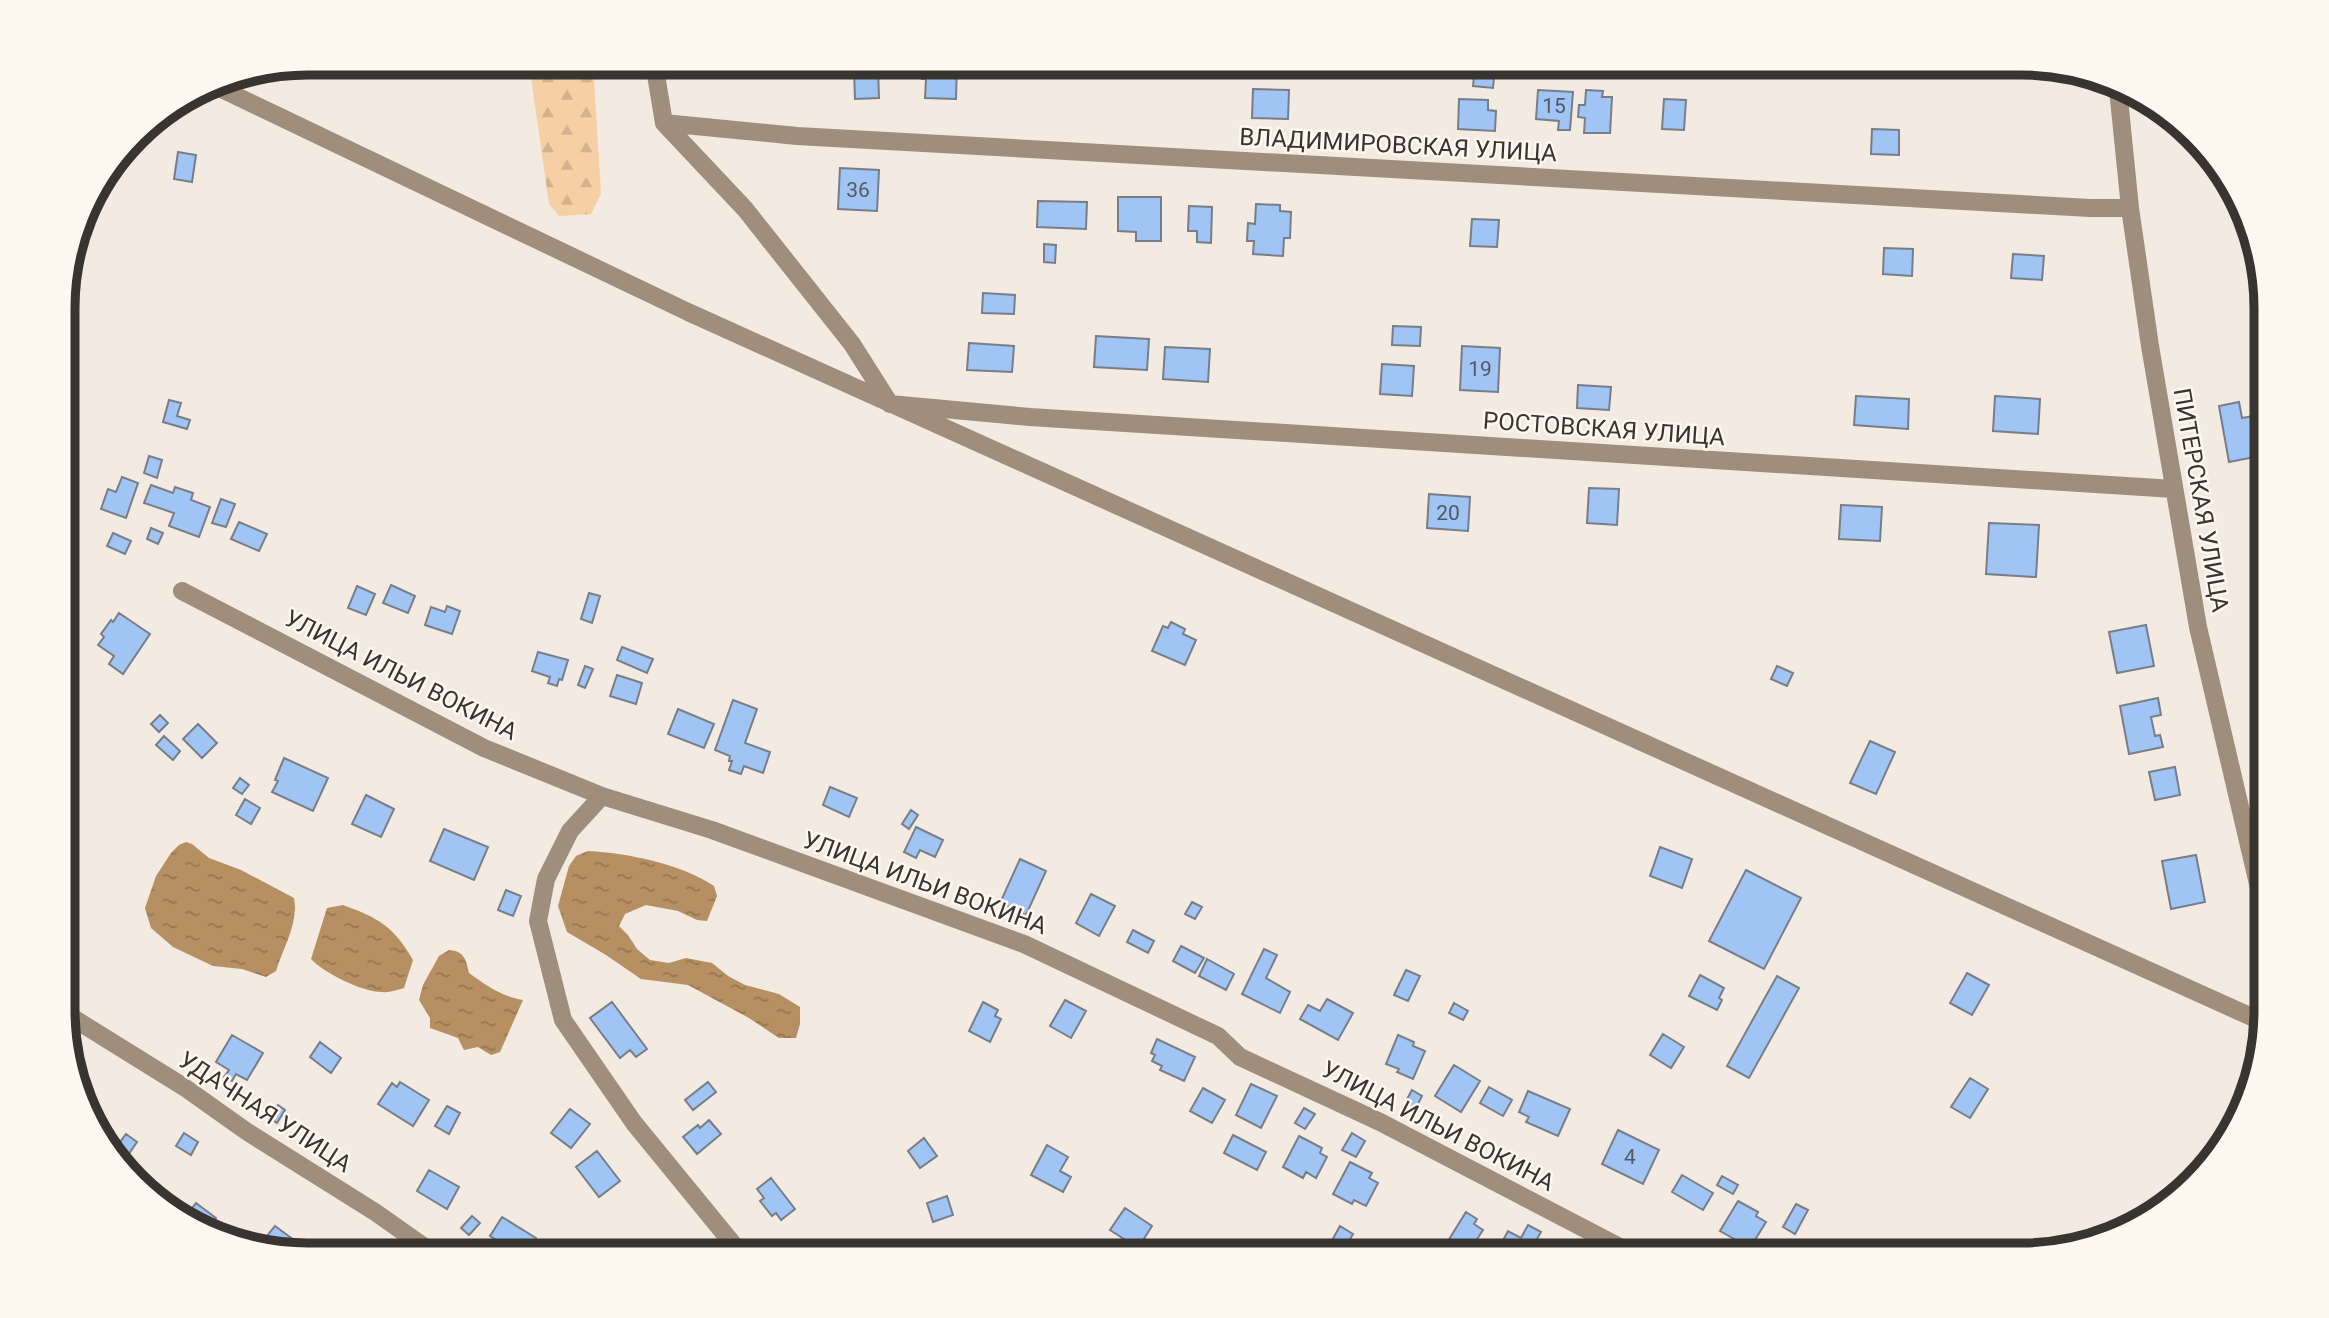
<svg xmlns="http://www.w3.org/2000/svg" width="2329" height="1318" font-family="Roboto,sans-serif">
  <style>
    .forest { fill: url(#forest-firs) }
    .water { fill: url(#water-ripples) }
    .building { fill: #a0c5f4; stroke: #787e87; stroke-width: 2 }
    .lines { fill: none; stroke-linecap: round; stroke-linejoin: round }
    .minor { stroke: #9f8e7b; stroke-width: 18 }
    .labels { text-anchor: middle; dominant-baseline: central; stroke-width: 5; stroke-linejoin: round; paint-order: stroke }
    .number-label { font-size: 21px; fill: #525962 }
    .street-label { font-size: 24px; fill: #383531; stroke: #fff8f0 }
    .rim { fill: none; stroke: #383531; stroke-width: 9 }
  </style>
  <defs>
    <pattern id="forest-firs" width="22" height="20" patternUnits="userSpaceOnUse" patternTransform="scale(1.75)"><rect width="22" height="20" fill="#f6cfa4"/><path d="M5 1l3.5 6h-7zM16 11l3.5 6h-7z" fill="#d4b28e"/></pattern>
    <pattern id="water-ripples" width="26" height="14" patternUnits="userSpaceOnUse" patternTransform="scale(1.75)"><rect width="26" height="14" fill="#b68f62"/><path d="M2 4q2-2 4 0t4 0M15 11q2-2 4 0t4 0" fill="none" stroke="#957651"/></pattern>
  </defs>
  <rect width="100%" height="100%" fill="#f3eae1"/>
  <!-- forest -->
  <path class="forest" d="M529,63H593L601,194L591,214L559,216L549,204Z"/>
  <!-- water -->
  <path class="water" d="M186,842L192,844L209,858L241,870L294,898C299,923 283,948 276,971L266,977L242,969L213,966L173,947L151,928L145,908L156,876L171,853L179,845Z
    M588,851C628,853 681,864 714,886L717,896L707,921L697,920L678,911L646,905L625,914L619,926L628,935L637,949L650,960L669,963L686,958L712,963L728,976L745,985L779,994L800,1007V1024L796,1038H779L749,1018L688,985L641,979L606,955L567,932L558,906L569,866L576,856Z
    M343,905C379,918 394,927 413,960L404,988C396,990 389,993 382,992C362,992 324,973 311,959L327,908Z
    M449,950C464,951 466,959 469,973C487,986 501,996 523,1000L500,1052L491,1055L478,1047L464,1050L458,1038L430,1028V1018L419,1000L423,985L439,956Z"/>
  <!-- building -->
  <path class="building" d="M692,63H721V70L692,69Z
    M730,63H740V78H730Z
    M765,63H817V70L765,67Z
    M923,63H957L956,99L925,98L926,79H922Z
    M1475,67L1495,68L1493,88L1473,86Z
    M878,70L879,98L855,99L854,71Z
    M1253,89L1289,90L1288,119L1252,118Z
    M1538,90L1573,92L1570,130H1558L1559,121L1536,119Z
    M1586,90L1603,91L1602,97H1612L1610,133H1584L1585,118L1578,117L1579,105H1585Z
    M1459,99L1488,100V110L1496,111L1495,131L1458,129Z
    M1664,99L1686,100L1684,130L1662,129Z
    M1872,129L1899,130V155L1871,154Z
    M178,152L196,155L192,182L174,179Z
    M840,168L879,170L877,211L838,209Z
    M1118,197H1161V241H1136V232L1118,231Z
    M1038,201L1087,202L1086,229L1037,227Z
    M1256,204L1280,205V211L1291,212L1290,238H1284L1283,256L1253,254L1254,241H1247L1248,223L1255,224Z
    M1189,206L1212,207L1211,243L1197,242V231H1188Z
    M1472,219L1499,220L1497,247L1470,246Z
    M1044,244L1056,245L1055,263L1044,262Z
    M1884,248L1913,249L1912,276L1883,274Z
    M2013,254L2044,256L2042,280L2011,278Z
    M983,293L1015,295L1014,314L982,313Z
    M1393,326L1421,327L1420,346L1392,345Z
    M1096,336L1149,339L1147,370L1094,367Z
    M969,343L1014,346L1012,372L967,370Z
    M1462,346L1500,348L1498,392L1460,390Z
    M1165,347L1210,349L1208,382L1163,379Z
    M1382,364L1414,366L1412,396L1380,394Z
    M1578,385L1611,387L1609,410L1577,408Z
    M1856,396L1909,399L1908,429L1854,425Z
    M1995,396L2040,399L2038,434L1993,431Z
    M169,400L181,403L177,416L190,420L187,429L163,422Z
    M2239,402L2242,418L2265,414V455L2229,462L2219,406Z
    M149,456L162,460L157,478L144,473Z
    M122,477L138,483L126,518L101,509L108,489L116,492Z
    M151,485L173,493L175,487L193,493L191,500L210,507L199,537L169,526L174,513L144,503Z
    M1589,488L1619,489L1617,525L1587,523Z
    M1429,494L1470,497L1468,531L1427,528Z
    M221,499L235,504L226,527L212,523Z
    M1841,505L1882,507L1880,541L1839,539Z
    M239,522L267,534L259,551L231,539Z
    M1989,523L2039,525L2036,577L1986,574Z
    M151,528L163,533L158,544L147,539Z
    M113,533L131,541L125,554L107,546Z
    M391,585L415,596L408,613L383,603Z
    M357,586L375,594L366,615L348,608Z
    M589,593L600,596L592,623L581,619Z
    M447,606L460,611L452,634L425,625L431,607L445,612Z
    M119,613L150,634L123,674L109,664L114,656L98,645L104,637L101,634L111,620L113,622Z
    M1171,622L1185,629L1183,634L1196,640L1185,665L1152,651L1163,626L1168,628Z
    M2146,625L2154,666L2117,673L2109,632Z
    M622,647L653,659L647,673L617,660Z
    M538,652L568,660L562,680L559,679L557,686L548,683L550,677L532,671Z
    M585,666L593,669L585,688L578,685Z
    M1777,666L1793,673L1787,686L1771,679Z
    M617,675L642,683L636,704L610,696Z
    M2158,698L2161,715L2151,717L2155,736L2160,735L2163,747L2129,754L2120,706Z
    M733,700L757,709L745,743L770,752L763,773L744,766L741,774L729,770L732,761H729L730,756L715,750Z
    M678,709L714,724L704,748L668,734Z
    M160,715L168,723L159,732L151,724Z
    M198,724L217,743L202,758L183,739Z
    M164,736L180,751L173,760L156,745Z
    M1870,741L1895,752L1876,794L1850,783Z
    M284,758L328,778L313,811L272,792L278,781L275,780Z
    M2175,767L2180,795L2155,800L2149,772Z
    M240,778L249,785L242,794L233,788Z
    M830,787L857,798L849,817L823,805Z
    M366,795L394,809L381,837L352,824Z
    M245,799L260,808L251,824L236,815Z
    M911,810L918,815L909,829L902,824Z
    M916,827L943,840L935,857L920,850L916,858L904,852Z
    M444,829L488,847L474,880L430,861Z
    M1660,847L1692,859L1682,888L1650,876Z
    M2196,855L2205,902L2171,909L2162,861Z
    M1020,859L1046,871L1026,915L1000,903Z
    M1746,870L1801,898L1764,969L1709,941Z
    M506,890L521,896L513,916L498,910Z
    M1091,894L1115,906L1099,936L1076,923Z
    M1192,902L1202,907L1195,919L1185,914Z
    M1133,930L1154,941L1148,953L1127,942Z
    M1181,946L1204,958L1195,973L1173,961Z
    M1264,949L1277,955L1266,978L1290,992L1280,1013L1242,994Z
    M1207,959L1234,974L1226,990L1199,976Z
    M1406,970L1420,976L1408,1001L1394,995Z
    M1967,973L1989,985L1972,1015L1950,1003Z
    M1700,975L1724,988L1719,998L1722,1000L1717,1010L1689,996Z
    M1777,976L1799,988L1749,1078L1727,1066Z
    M1327,999L1353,1013L1338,1040L1300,1019L1308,1005L1320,1011Z
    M1065,1000L1086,1011L1071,1038L1050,1026Z
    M612,1002L647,1049L636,1057L630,1050L620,1058L590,1018Z
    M983,1002L998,1010L995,1016L1001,1019L990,1042L969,1031Z
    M1454,1003L1468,1011L1463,1020L1449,1013Z
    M1663,1034L1684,1047L1671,1068L1650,1055Z
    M232,1035L263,1053L247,1080L236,1074L232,1081L224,1077L229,1070L216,1062Z
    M1398,1035L1414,1042L1413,1046L1425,1051L1413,1079L1397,1072L1399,1069L1386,1064Z
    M1157,1039L1195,1057L1184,1081L1160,1070L1162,1066L1152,1061L1155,1055L1151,1053Z
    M320,1042L341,1058L331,1073L310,1057Z
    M1454,1065L1480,1081L1461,1112L1435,1096Z
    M1970,1078L1988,1089L1970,1118L1951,1107Z
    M400,1082L429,1100L413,1126L378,1104L392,1083L397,1087Z
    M708,1082L716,1092L693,1110L685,1100Z
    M1251,1084L1277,1096L1261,1128L1236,1115Z
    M1489,1087L1512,1100L1503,1116L1480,1103Z
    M1203,1088L1225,1100L1212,1123L1190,1111Z
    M1412,1090L1422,1096L1413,1114L1402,1108Z
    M1528,1091L1570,1109L1558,1136L1526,1122L1529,1117L1519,1112Z
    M278,1105L285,1110L277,1123L270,1118Z
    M447,1106L460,1113L449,1134L435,1126Z
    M1304,1108L1315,1114L1305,1129L1295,1123Z
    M570,1109L590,1124L571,1148L551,1133Z
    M709,1120L721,1134L697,1154L683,1137L698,1125L700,1128Z
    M1618,1130L1659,1150L1643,1184L1602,1164Z
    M184,1133L198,1142L191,1155L176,1146Z
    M1352,1133L1365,1141L1356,1157L1342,1150Z
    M126,1134L137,1142L124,1161L112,1153Z
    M1233,1135L1266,1152L1257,1170L1224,1153Z
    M1299,1136L1322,1148L1320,1153L1327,1157L1316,1178L1306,1172L1303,1178L1283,1167Z
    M924,1138L937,1156L920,1168L908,1151Z
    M1047,1145L1068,1157L1060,1171L1071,1177L1063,1192L1031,1175Z
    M597,1151L620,1181L599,1197L576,1167Z
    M1350,1162L1372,1173L1369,1178L1378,1183L1366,1206L1354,1200L1352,1204L1333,1194Z
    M429,1170L459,1187L447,1209L417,1191Z
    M1682,1175L1713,1193L1703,1210L1672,1192Z
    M1722,1176L1738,1185L1733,1194L1717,1185Z
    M771,1178L795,1209L781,1220L776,1213L772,1216L760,1201L764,1198L757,1189Z
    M947,1196L953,1215L933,1222L927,1203Z
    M1738,1201L1758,1212L1756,1216L1766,1222L1750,1248L1720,1231Z
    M196,1203L216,1218L214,1222L228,1231L226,1233L190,1223L184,1219Z
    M1796,1204L1808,1210L1795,1234L1783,1227Z
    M1125,1208L1152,1226L1138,1248L1110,1230Z
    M1466,1212L1477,1219L1474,1224L1483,1230L1468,1253L1448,1241Z
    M472,1216L480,1223L469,1235L461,1228Z
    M502,1217L536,1238L525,1255H521L506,1246L504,1250L498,1246L501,1243L490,1236Z
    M1528,1225L1541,1232L1528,1255H1495L1508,1231L1521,1238Z
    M275,1226L298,1243L292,1251L263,1241Z
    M1340,1226L1353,1234L1343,1251L1330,1244Z
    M1817,1244L1826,1250L1829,1246L1843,1255H1812L1811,1254Z"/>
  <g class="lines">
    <!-- minor -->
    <path class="minor" d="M654,63L664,123L745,209L852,344L890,404L1030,417L2174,489
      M211,84L688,312L2265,1023
      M2118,89L2130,208L2150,346L2198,627L2265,914
      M664,123L797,136L2090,208H2130
      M182,591L484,748L602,796L712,830L1024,944L1218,1036L1240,1057L1380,1122L1635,1255
      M602,796L570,831L546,879L538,921L563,1020L634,1123L742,1255
      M65,1013L184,1087L246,1131L375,1212L436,1255"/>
  </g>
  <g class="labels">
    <!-- number labels -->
    <g class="number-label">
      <text x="1554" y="106">15</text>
      <text x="858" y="190">36</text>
      <text x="1480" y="369">19</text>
      <text x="1448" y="513">20</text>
      <text x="1630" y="1157">4</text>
    </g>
    <!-- street labels -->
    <g class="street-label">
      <text transform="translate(1398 145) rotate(3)">ВЛАДИМИРОВСКАЯ УЛИЦА</text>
      <text transform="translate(1604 429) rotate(4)">РОСТОВСКАЯ УЛИЦА</text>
      <text transform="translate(2201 500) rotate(80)">ПИТЕРСКАЯ УЛИЦА</text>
      <text transform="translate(401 675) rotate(27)">УЛИЦА ИЛЬИ ВОКИНА</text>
      <text transform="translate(925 883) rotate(20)">УЛИЦА ИЛЬИ ВОКИНА</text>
      <text transform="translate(265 1112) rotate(33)">УДАЧНАЯ УЛИЦА</text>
      <text transform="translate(1438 1126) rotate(27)">УЛИЦА ИЛЬИ ВОКИНА</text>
    </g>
  </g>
  <!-- crop -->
  <path d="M0 0H2329V1318H0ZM308 75H2021A233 233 0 0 1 2254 308V1010A233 233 0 0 1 2021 1243H308A233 233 0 0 1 75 1010V308A233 233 0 0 1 308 75Z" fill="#fff8f0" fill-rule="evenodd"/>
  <path class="rim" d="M308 75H2021A233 233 0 0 1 2254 308V1010A233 233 0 0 1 2021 1243H308A233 233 0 0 1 75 1010V308A233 233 0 0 1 308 75Z"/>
</svg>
